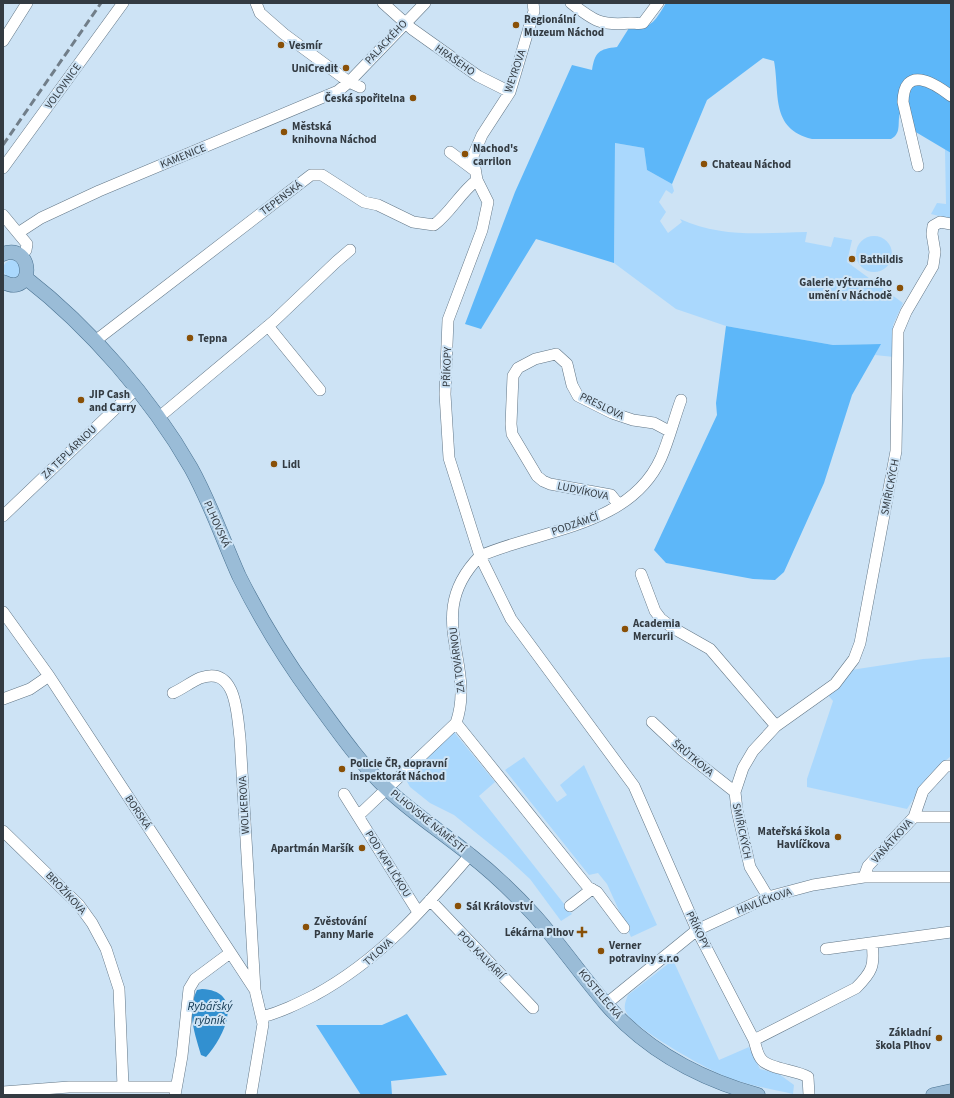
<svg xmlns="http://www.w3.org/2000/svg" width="954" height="1098" font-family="'Source Sans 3',sans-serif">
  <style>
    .green { fill: #aad8fd }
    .forest { fill: #5db7f9 }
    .water { fill: #3290d0 }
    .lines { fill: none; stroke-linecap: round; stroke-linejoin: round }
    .minor-casing { stroke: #627686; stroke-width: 12 }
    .major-casing { stroke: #4a7291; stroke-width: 15 }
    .minor { stroke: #fff; stroke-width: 11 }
    .major { stroke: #9abcd7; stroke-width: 14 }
    .rail { stroke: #717e89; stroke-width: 3; stroke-dasharray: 8 4; stroke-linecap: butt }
    .poi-dot { fill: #895007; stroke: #cde3f5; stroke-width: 1.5 }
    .labels { text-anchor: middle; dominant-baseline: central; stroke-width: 4; stroke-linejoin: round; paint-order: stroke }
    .poi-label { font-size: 11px; font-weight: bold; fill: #333b42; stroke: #cde3f5; text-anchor: start }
    .street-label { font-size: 11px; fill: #333b42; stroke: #cde3f5 }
    .water-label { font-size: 12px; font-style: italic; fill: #0e354f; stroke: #cde3f5 }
  </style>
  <rect width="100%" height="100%" fill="#cde3f5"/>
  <!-- green -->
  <path class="green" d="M615,143L644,148L647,170L672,184L674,191L672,194L666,190L659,202L666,212L660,221L668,233L682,222L680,219C722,238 761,233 807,232L805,242L831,247L834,237L852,240L847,262L903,303L893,325L894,357L875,355L880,344L833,345L726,326L676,309L614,263Z
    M945,149L951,153V219L931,214L937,203L946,204Z
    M856 254a18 18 0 1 1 36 0a18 18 0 1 1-36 0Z
    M3 269a9 9 0 1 1 18 0a9 9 0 1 1-18 0Z
    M951,657V756L929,775L907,809L807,787V779L833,701L828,695L851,670L923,659Z
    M454,732L495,782L479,796L572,914L561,921L530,879L506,857L454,815L430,803L410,787L405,778Z
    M524,757L557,802L567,795L560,785L584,765L657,925L631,937L607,884L598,873L589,875L505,770Z
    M673,960L719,1060L749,1047L760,1069L779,1074L794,1085L793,1094C770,1089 741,1084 720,1074C703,1067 632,1027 626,1012C623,1007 626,1000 628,995Z"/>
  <!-- forest -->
  <path class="forest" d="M666,3H951V153L914,131L901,111C896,120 903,133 891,139H812C770,129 780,93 774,61L763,58L707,100L672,184L647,170L644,148L615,143L614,263L536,239L481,329L465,324L515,192L572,65L592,70C595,52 599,49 617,47L629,28C652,29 655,21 666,3Z
    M726,326L833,345L881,344L852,395L824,483L784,572L775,580L753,579L666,563L654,550L717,415L716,403Z
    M407,1014L447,1075L391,1081L392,1095H361L316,1025H382Z"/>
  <!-- water -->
  <path class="water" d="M202,989C246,991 224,1038 206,1057L201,1055C195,1034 186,1011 197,990Z"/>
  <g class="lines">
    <!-- minor casing -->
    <g class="minor-casing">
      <path id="minor" d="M256,3L260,13L284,34L349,82L360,87
        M383,3L412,29L478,76L510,92
        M533,3L534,11L510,92L482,135L473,156L477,180L488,202L482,230L448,320L445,394L449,458L480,556L511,619L634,786L697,930L754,1040L856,988C872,972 875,966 872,943
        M571,3C594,21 601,26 631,23C635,23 639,24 643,23L658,3
        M3,41L27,3
        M450,152L474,170
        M918,166L903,102C904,65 933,82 951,96
        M3,168L123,3
        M3,215L27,244L26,250L21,257
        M18,233L41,218L99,191L338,91L349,82L425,3
        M268,326L320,390
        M95,341L311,175H322L364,202L378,205L413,222L434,225C451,212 460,193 477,180
        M158,418L274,321L336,262L350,250
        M619,505L611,495L550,484L543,481L537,476L512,434L511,424L513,376L518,368L535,359L556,354L567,364L572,385L578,396L612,413L633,420L654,423L669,431
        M3,516L136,389
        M641,574L655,611L661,619L673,628L710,649L776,726
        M3,612L49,676L255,990L263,1024L251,1095
        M173,693C182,689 191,682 200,678C237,665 237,715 240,738L255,990
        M3,699L30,689L49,676
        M652,722L683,751L735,792
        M456,723L579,876L588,887L597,892L624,928
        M344,794L418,912
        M358,816L456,723C477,663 422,615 480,556C542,529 630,527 661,458C669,440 674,419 681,400
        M914,817H951
        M3,831L79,905L92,923L106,949L119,989L123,1086
        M864,877L868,866L914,817L923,791L946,766H951
        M768,897L750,867L737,810L735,792L743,768L753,751L776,726L835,684L854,659L860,643L896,451L898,331L906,312L933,266L935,252L932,234L933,226L940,222L951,224
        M430,900L533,1008
        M570,906L592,889
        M826,949L951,932
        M606,1004L697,930L768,897L813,885L864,877H951
        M262,1017C281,1012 297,1004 315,995C379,960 423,910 470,855
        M754,1040C756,1046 757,1055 762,1060C770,1069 796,1070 808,1077L809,1095
        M3,1092L69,1087H176
        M175,1095L182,1056L189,989L195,979L230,953"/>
    </g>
    <!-- major casing -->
    <g class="major-casing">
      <path id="major" d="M3,254C33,242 36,298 3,282
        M26,278C89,327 151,398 191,468C210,502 223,540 239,576C260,618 284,658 312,696C335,727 358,761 386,788C412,813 442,832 470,855C493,873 515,894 535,916C560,944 581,975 606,1004C646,1050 700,1079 758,1095
        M933,1095L951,1091"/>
    </g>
    <!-- minor -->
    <use href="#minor" class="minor"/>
    <!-- major -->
    <use href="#major" class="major"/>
    <!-- rail -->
    <path class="rail" d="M3,145L101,3"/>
  </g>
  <!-- markers -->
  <g class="poi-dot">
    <circle cx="516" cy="25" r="4"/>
    <circle cx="281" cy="45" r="4"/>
    <circle cx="346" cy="68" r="4"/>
    <circle cx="413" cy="98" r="4"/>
    <circle cx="284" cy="132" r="4"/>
    <circle cx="465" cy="154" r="4"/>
    <circle cx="704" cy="164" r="4"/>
    <circle cx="852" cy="259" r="4"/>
    <circle cx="900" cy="288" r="4"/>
    <circle cx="190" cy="338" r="4"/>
    <circle cx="81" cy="400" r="4"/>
    <circle cx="274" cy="464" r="4"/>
    <circle cx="625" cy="629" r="4"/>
    <circle cx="342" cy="769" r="4"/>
    <circle cx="838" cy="837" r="4"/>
    <circle cx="362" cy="848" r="4"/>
    <circle cx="458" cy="906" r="4"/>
    <circle cx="306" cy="927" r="4"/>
    <path d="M580 926h4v4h4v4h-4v4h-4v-4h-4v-4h4z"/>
    <circle cx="601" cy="951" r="4"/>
    <circle cx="939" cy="1038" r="4"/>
  </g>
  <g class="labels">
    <!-- poi labels -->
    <g class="poi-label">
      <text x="524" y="19">Regionální<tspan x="524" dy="13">Muzeum Náchod</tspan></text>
      <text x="289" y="45">Vesmír</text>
      <text x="338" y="68" text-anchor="end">UniCredit</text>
      <text x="405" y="98" text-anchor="end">Česká spořitelna</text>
      <text x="292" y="126">Městská<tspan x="292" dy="13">knihovna Náchod</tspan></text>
      <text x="473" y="148">Nachod's<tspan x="473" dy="13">carrilon</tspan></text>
      <text x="712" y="164">Chateau Náchod</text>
      <text x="860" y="259">Bathildis</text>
      <text x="892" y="282" text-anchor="end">Galerie výtvarného<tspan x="892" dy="13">umění v Náchodě</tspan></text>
      <text x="198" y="338">Tepna</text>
      <text x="89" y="394">JIP Cash<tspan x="89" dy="13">and Carry</tspan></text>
      <text x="282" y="464">Lidl</text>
      <text x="633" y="623">Academia<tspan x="633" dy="13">Mercurii</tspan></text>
      <text x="350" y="763">Policie ČR, dopravní<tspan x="350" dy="13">inspektorát Náchod</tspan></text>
      <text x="830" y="831" text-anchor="end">Mateřská škola<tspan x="830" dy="13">Havlíčkova</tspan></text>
      <text x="354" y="848" text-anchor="end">Apartmán Maršík</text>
      <text x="466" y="906">Sál Království</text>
      <text x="314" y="921">Zvěstování<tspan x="314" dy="13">Panny Marie</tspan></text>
      <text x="574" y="932" text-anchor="end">Lékárna Plhov</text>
      <text x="609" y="945">Verner<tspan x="609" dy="13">potraviny s.r.o</tspan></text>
      <text x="931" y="1032" text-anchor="end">Základní<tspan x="931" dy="13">škola Plhov</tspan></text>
    </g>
    <!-- street labels -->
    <g class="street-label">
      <text transform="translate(386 42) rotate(-47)">PALACKÉHO</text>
      <text transform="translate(455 60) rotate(35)">HRAŠEHO</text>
      <text transform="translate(515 71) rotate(-71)">WEYROVA</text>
      <text transform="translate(63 86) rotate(-54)">VOLOVNICE</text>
      <text transform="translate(183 156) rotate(-22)">KAMENICE</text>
      <text transform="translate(281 198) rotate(-37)">TEPENSKÁ</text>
      <text transform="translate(447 367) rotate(-88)">PŘÍKOPY</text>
      <text transform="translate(602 406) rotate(26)">PRESLOVA</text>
      <text transform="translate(69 452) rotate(-44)">ZA TEPLÁRNOU</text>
      <text transform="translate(890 487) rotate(-79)">SMIŘICKÝCH</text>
      <text transform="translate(583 491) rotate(12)">LUDVÍKOVA</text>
      <text transform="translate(217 524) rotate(66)">PLHOVSKÁ</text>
      <text transform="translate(575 524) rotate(-19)">PODZÁMČÍ</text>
      <text transform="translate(457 660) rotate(-97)">ZA TOVÁRNOU</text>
      <text transform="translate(693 758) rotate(40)">ŠRŮTKOVA</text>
      <text transform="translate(244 805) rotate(-93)">WOLKEROVA</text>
      <text transform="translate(138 812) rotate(57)">BORSKÁ</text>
      <text transform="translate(428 821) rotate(39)">PLHOVSKÉ NÁMĚSTÍ</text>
      <text transform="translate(742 831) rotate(78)">SMIŘICKÝCH</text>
      <text transform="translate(892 841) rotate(-48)">VAŇÁTKOVA</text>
      <text transform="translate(388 864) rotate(58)">POD KAPLIČKOU</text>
      <text transform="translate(66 893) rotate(47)">BROŽÍKOVA</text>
      <text transform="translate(764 901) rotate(-20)">HAVLÍČKOVA</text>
      <text transform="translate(698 930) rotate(64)">PŘÍKOPY</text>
      <text transform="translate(378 952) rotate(-42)">TYLOVA</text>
      <text transform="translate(481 955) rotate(46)">POD KALVÁRIÍ</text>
      <text transform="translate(600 994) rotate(50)">KOSTELECKÁ</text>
    </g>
    <!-- water labels -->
    <g class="water-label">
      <text x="210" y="1006">Rybářský<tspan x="210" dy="14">rybník</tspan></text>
    </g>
  </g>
  <!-- border -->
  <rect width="954" height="1098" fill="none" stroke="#333b42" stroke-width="8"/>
</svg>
